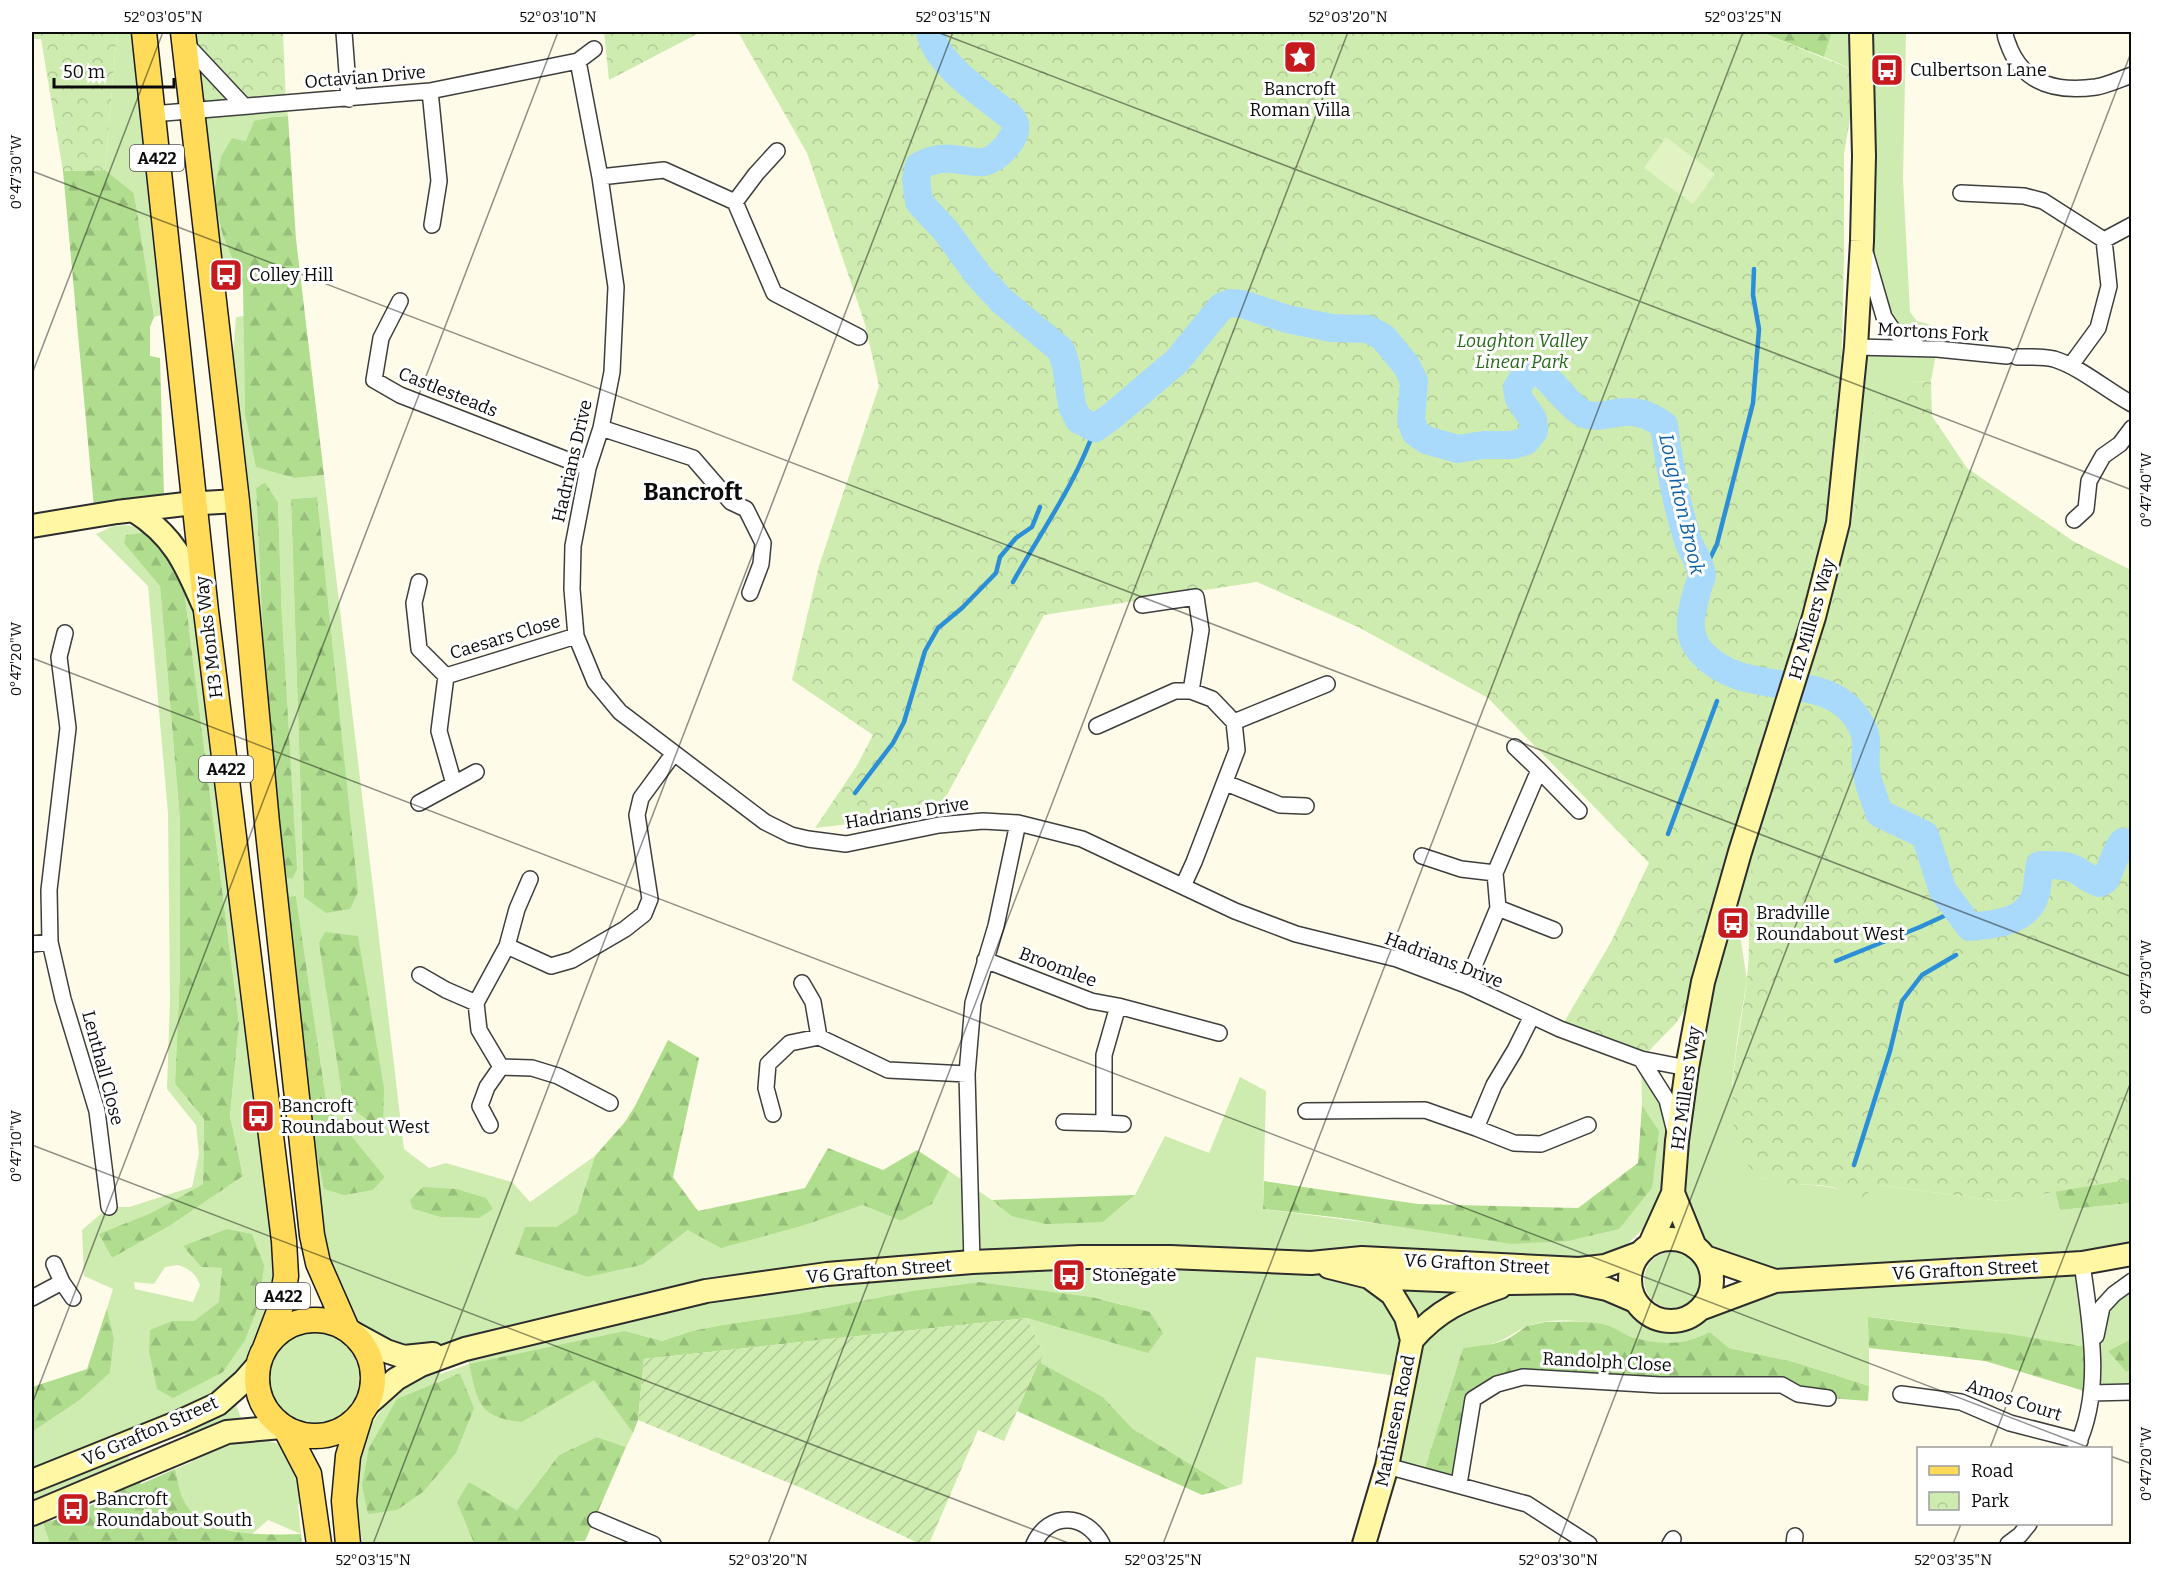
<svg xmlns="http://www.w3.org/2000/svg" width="2163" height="1576" font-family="Bitter,serif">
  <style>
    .grass { fill: #ceecb0; fill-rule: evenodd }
    .forest { fill: url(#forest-firs) }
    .park { fill: url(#park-crowns) }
    .garden { fill: url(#garden-furrows) }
    .pitch { fill: #e1f2c3 }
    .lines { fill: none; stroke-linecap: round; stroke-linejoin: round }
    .stream { stroke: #2b8ed7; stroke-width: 4.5 }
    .river { stroke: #a9dafb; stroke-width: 28 }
    .street-casing { stroke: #3e3e3e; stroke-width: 18 }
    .secondary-casing { stroke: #2d2d2d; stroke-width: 26 }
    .primary-casing { stroke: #1c1c1c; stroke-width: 27 }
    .street { stroke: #fff; stroke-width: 15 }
    .secondary { stroke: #fff7a4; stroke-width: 22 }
    .primary { stroke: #ffdb59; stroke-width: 24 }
    .ticks { fill: none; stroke: #0b0b0b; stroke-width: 1.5; stroke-opacity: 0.45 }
    .labels { text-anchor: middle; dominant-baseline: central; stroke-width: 6; stroke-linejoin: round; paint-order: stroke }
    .shield { fill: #fff; stroke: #545454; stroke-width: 1.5 }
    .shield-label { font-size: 16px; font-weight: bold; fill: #0b0b0b }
    .poi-label { font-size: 18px; fill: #0b0b0b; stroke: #fff; text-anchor: start }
    .street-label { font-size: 18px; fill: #0b0b0b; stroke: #fff }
    .park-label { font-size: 18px; font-style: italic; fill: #266717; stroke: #fff }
    .water-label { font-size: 20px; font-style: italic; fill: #0c5fa5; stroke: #fff }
    .district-label { font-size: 24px; font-weight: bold; fill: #0b0b0b; stroke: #fff }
    .neatline { fill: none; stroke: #0b0b0b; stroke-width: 2 }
    .ticks-label { font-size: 15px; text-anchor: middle; fill: #0b0b0b }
  </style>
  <defs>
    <pattern id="forest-firs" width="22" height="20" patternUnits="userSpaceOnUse" patternTransform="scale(1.5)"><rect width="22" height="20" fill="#b0de8e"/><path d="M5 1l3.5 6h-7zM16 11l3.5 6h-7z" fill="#96bd79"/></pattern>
    <pattern id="park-crowns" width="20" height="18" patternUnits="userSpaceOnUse" patternTransform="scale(1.5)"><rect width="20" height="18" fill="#ceecb0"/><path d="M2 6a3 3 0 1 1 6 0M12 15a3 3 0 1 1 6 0" fill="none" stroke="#b0c996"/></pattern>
    <pattern id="garden-furrows" width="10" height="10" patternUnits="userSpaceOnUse" patternTransform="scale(1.5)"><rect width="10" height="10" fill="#ceecb0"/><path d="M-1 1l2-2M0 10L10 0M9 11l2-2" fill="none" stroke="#b0c996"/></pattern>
  </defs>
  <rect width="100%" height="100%" fill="#fffbe9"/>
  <!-- grass -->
  <path class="grass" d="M117,32H144L171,285L161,315L154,317L134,193L105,170Z
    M1832,32H1906L1903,179L1910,312L1917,321L1935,326L1937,349L1931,381L1912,382L1866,430L1853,518L1842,570L1756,845L1750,881V911L1739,928L1747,980L1737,1040L1732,1084L1762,1178C1790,1188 1822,1181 1850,1193L1878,1185L2000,1201L2055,1191L2060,1210L2131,1203V1254L2083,1263L2093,1346L2102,1307L2131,1281V1339L2108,1351L2126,1372L2131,1370V1392L2091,1393L2092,1348C2018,1335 1944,1325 1869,1317V1386L1794,1362L1729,1348L1710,1332C1683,1345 1659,1347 1630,1336C1615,1331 1603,1324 1587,1322C1569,1320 1545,1319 1528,1326C1516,1331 1507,1339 1495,1343C1485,1346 1474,1347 1463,1348L1423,1474L1387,1466L1405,1377L1256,1357L1242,1484L1229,1488L1133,1429L1103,1397L1041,1363L1043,1352L1027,1318L1057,1326L1124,1305L1092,1297L978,1282L911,1291L797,1314L722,1325L692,1331L662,1341L625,1331L522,1422L594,1379L633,1433L626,1447L597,1437L559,1455L517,1510L468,1482L476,1544H362L357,1496L352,1495L355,1461L368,1428L386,1404L402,1388L438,1369L440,1374L469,1364L465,1349L404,1357L353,1333L317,1263L267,823L251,503L233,356L236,317L244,316L245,414L295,478L324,475L404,1149L429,1168L446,1163L512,1182L530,1202L595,1156L577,1213L556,1227H525L515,1254L588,1277L642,1265L688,1230L808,1224L863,1205L901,1221L932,1204L949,1171L992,1200L1011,1216L1103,1222L1135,1195L1165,1136L1209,1153L1240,1077L1266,1091L1263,1209L1427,1230L1619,1229L1659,1131L1642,1105L1641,1059L1676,1138L1856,347L1921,349L1884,317L1874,255L1876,158L1858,72L1824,57ZM265,482L278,502L282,619L283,876L264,657L256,488ZM317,497V498L304,897L291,499ZM296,896L327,1106L385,1177L373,1190L310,1120ZM1673,1193L1705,1257L1774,1281L1700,1309L1682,1320L1666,1321L1650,1316L1635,1301L1574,1282L1520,1296L1369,1277L1605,1266L1645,1227L1651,1215ZM413,1209L479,1218L440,1217ZM460,1373L474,1408L437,1382Z
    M286,103L288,116L273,117L246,141L232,138L221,156L213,196L223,236L243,285L213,284L194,110Z
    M129,525L156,536L192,598L200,629L281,1306L244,1381L32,1481V1432L80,1400L110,1373L114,1340L107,1308L113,1289L84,1276L82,1230L109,1207H129L192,1187L199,1154L196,1125L167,1089L170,999L168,813L148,586L96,534L113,526ZM160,586L184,589L239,1023L230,1116L243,1176L171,1225L112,1258L100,1234L151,1213L203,1184L204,1119L175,1084L180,971V820ZM183,1246L264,1265L157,1389L172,1321H194L220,1302L222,1268L201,1267ZM178,1265C190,1269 196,1274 200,1285L193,1302L135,1289L134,1282L154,1284L165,1267Z
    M1644 1280a28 28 0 1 1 56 0a28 28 0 1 1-56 0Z
    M267 1378a46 46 0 1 1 92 0a46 46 0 1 1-92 0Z
    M234,1399L241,1418L221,1421L186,1436L183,1427Z
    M254,1438L281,1444L299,1477L303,1503L298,1504L301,1534L268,1520L251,1535C227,1529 197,1526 184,1502C179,1493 178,1480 175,1469L192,1462L194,1454L233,1440Z
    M126,1449L129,1459L32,1500V1488Z
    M43,1523L50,1544H32V1527Z"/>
  <!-- forest -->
  <path class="forest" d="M1760,32H1832L1824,57Z
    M288,116L296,239L324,475L295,478L256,467L245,414L243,285L223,236L213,196L221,156L232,138L246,141L254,121L273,117Z
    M105,170L134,193L154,317L150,327V356L160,358L164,495L94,508L63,171Z
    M265,482L278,502L282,619L297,869L292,879L283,876L264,657L256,488Z
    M317,497L358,892L350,909L326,913L304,897L291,499Z
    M143,533L167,554L184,589L239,1023L230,1116L243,1176L171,1225L112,1258L99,1234L151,1213L203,1184L204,1119L175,1084L180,971V820L160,586L124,543L126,535Z
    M296,896L327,1106L385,1177L373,1190L344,1195L324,1189L310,1120L285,897Z
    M325,932L358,936L384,1088L383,1124L370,1122L343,1101L319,943Z
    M668,1040L699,1058L673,1177L698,1211L805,1188L828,1148L883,1170L917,1150L949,1171L932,1204L901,1221L863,1205L808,1224L721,1248L688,1230L642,1265L588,1277L515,1254L525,1227H556L577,1213L595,1156L625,1122L635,1106Z
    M1642,1105L1659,1131L1652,1188L1619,1229L1568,1241L1512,1244L1342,1218L1263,1209L1264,1181L1418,1204L1578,1208L1638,1163Z
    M2131,1179V1203L2060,1210L2055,1191Z
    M423,1187L456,1189L486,1198L493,1209L479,1218L440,1217L413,1209L410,1200Z
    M1135,1195L1103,1222L1046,1224L1011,1216L992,1200Z
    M227,1229L252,1234L264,1265L259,1304L245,1340L223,1372L173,1398L157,1389L149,1351L150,1330L172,1321H194L219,1302L222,1268L201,1267L183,1246Z
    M979,1282L1092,1297L1150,1312L1163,1333L1148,1353L1027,1318L644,1359L638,1420L633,1433L594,1380L522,1422C478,1417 478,1403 469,1364L625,1331L662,1341L692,1331L722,1325L797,1314L911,1291Z
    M107,1308L114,1339L110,1373L80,1400L32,1432V1387L87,1369Z
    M1868,1317L2009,1334L2093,1348L2091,1393L1985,1361L1869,1348Z
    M1545,1322C1566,1322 1586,1320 1606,1325C1616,1328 1623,1334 1632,1337C1662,1346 1683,1345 1710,1332L1729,1348L1794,1362L1869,1386L1868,1401L1828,1398L1782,1385L1523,1377L1473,1399L1459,1484L1423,1474L1463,1348L1493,1344L1508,1339L1527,1326Z
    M2131,1339V1370L2126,1372L2108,1351Z
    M1043,1352L1041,1363L1103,1397L1133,1429L1229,1488L1202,1495L1017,1411Z
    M460,1373L474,1408L456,1453L423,1492L397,1510L368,1514L362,1485L369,1448L397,1399Z
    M597,1437L626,1447L585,1541H575L573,1544L474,1543L457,1502L469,1482L517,1510L559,1455Z
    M175,1469C178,1479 179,1492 184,1501C202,1538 266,1535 301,1534L302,1544H50L43,1523C79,1515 108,1496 139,1477L141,1484Z"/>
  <!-- park -->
  <path class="park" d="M32,32H117L105,170L63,171L41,39H32Z
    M183,32H283L286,103L194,110Z
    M604,32H701L609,80Z
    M738,32H1760L1858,72L1844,154V258L1838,523L1703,982L1676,1023L1641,1059L1560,1029L1611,942L1649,863L1488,698L1358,627L1257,582L1044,615L941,806L866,822L815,828L856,767L873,735L792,680L819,566L879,386L865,324L807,153Z
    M1931,381L1932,416L1967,468L2073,541L2131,570V1179L2000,1201L1878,1185L1855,1203C1838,1172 1785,1195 1758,1175C1710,1141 1743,1027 1747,978C1751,946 1747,914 1750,882C1751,870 1754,857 1756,846L1842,570L1853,518L1866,430L1870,416L1880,402L1895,390L1912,382Z"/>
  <!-- garden -->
  <path class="garden" d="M1027,1318L1043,1352L1004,1441L978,1430L929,1544H920L806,1490L638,1420L644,1359Z"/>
  <!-- pitch -->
  <path class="pitch" d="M1666,137L1715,174L1693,204L1644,168Z"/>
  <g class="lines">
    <!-- stream -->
    <path class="stream" d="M1702,575L1717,544L1753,403L1759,329L1753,295L1754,269
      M1013,582C1041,532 1076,483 1095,428
      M855,793L893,743L904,722L925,651L938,628L962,608L996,573L1000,557L1016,538L1032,527L1040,507
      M1668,834L1717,701
      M1836,961L1920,927L1957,910
      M1854,1165L1890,1051L1902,1001L1922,975L1956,955"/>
    <!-- river -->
    <path class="river" d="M930,32C937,65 984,95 1010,116C1011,116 1015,123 1015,124C1018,139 997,159 984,162C976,163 968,161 960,160C946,157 932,159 919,166L916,179L919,202L946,231L978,275L1001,300L1061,350L1066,365L1072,406L1079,420L1095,428L1112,416L1177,361L1221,307L1230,303L1242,304L1287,319L1332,328L1368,329L1383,337L1406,365L1414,381L1411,420L1415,432L1426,440L1458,449L1483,445H1513L1526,441L1534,431L1533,419L1519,399L1517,388L1527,372C1528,371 1534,370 1536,371C1548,374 1568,406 1584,414C1597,419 1612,412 1626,412C1641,411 1652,417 1664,425C1669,464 1676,503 1688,541C1692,551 1701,564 1702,575C1702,578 1699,584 1698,588C1692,609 1684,633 1701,652C1747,704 1834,663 1863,729C1869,741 1864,755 1866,769C1867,783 1875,799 1879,813L1925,835L1943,891L1970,927C1995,924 2028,923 2036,893C2038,884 2038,874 2040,865C2052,865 2068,864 2078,871C2086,876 2090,880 2100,883L2106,879L2118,849L2123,842L2132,843"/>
    <!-- street casing -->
    <g class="street-casing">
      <path id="street" d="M344,32L349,99
        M2005,32C2005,38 2008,43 2010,49C2026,86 2060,92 2096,87C2108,85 2120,79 2132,75
        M185,43L244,106
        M578,61L600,177L616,287L612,372L601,428L588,468L573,546L572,589L576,636L595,682L620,712L765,822L791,835L808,839L846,844L939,825L983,821L1018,823L1082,839L1235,911L1296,934L1397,959L1466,985L1560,1029L1641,1059L1687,1068
        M430,91L439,181L432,225
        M152,114L430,91L578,61L594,49
        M600,177L664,170L735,202L774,293L859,337
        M1961,193L2024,196L2043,201L2104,240L2109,286L2098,328L2071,365
        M735,202L756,174L777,151
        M2104,240L2132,225
        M1866,255L1884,317L1894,332L1918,347
        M400,301L381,338L374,380L400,395L588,468
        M1856,347L1937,349L2007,356
        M2017,357C2029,357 2043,356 2054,359C2082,368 2106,390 2132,404
        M601,428L693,458L731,502L746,509L763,543L761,564L750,593
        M2074,520L2086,509L2089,481L2103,456L2120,444L2132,428
        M419,582L414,603L419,649L446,676
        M1142,605L1196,597L1201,630L1191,691
        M65,633L59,657L68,728L49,890L50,942L63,999L97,1111L109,1207
        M446,676L576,636
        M1234,722L1327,684
        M1097,726L1175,691H1191L1212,699L1234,722L1237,750L1194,862L1183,886
        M1515,747L1539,770
        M1226,783L1280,805L1306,806
        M454,784L476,772
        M419,803L454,784L439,731L446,676
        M1422,856L1461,869L1495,873
        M1498,908L1554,930
        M32,944L50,942
        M507,946L517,909L530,879
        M985,960L1091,1001L1118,1006L1219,1033
        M420,975L446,990L476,1003
        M802,983L813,1002L819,1037
        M1466,985L1498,908L1495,873L1539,770L1579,811
        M1641,1059L1667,1100L1675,1132
        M610,1103L558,1076L532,1068L501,1067L479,1030L476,1003L507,946L551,966L572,960L625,929L644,914L650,899L637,815L641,798L674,753
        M1306,1111L1425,1110L1476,1128L1494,1085L1515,1050L1532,1016
        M773,1114L766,1088L768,1064L790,1043L819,1037L888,1070L967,1074
        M1064,1122L1104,1123V1055L1118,1006
        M1104,1123L1123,1124
        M490,1125L480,1106L487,1087L501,1067
        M1476,1128L1514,1143L1541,1144L1588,1125
        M972,1262L967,1074L973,1003L996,926L1018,823
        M62,1282L73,1298
        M32,1298L62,1282L54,1264
        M2096,1336L2102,1307L2114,1294L2132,1281
        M2091,1393L2132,1392
        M1901,1394L1961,1402L2010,1423L2080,1441
        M2076,1448C2104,1391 2090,1323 2082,1263
        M1387,1466L1527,1504L1589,1544
        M1459,1484L1473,1399L1497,1384L1523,1377L1660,1385H1782L1798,1394L1828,1398
        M596,1520L653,1544
        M1034,1544C1049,1511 1086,1513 1102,1544
        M1670,1544L1673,1539
        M1794,1544L1795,1536
        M2008,1544L2020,1535L2029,1524"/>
    </g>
    <!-- secondary casing -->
    <g class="secondary-casing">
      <path id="secondary" d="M133,510C173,535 185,562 203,604
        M32,526L117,512L185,504L237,501
        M1673,1193L1695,1247
        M1630 1280a41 41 0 1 1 82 0a41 41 0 1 1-82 0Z
        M1650,1244L1673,1193L1677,1141L1687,1068L1703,982L1740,852L1814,617L1838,523L1856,347L1862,241L1864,156L1861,32
        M1705,1257L1775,1281
        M1329,1267L1369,1277L1510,1283L1574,1282L1607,1289L1635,1301
        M1700,1309L1775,1281L2082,1263L2132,1254
        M353,1333L386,1351L404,1357L433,1354
        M1412,1340C1439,1309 1462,1300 1500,1287
        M368,1404L396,1379L421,1365L465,1349L706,1291L827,1274L972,1262L1081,1257H1170L1311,1263L1362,1258L1579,1269L1605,1266L1640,1253
        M32,1481L179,1422L218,1404L244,1381L258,1365
        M32,1514L227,1432L282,1427
        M1364,1544L1387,1466L1412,1340L1406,1317L1392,1294L1369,1277"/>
    </g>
    <!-- primary casing -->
    <g class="primary-casing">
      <path id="primary" d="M144,32L206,611L284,1241L286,1276L281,1306L265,1348
        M183,32L237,501L267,823L312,1235L318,1263L347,1329
        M257 1378a58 58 0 1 1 116 0a58 58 0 1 1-116 0Z
        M285,1428L309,1474L319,1544
        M348,1544L344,1501L348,1456L361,1414"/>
    </g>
    <!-- street -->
    <use href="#street" class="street"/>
    <!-- secondary -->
    <use href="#secondary" class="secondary"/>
    <!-- primary -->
    <use href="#primary" class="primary"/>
  </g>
  <!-- ticks -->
  <path class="ticks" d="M937,32L2132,490M32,171L2132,977M32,374L163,32M32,658L2090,1448M32,1145L1071,1544M32,1404L558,32M1990,1448L2132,1079M2110,1456L2132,1464M373,1544L953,32M768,1544L1348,32M1163,1544L1743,32M1558,1544L2132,50M1953,1544L1961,1524"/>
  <!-- icons -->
  <defs>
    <g id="sight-square" transform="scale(1.725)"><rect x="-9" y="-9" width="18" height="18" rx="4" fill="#c51a1e" stroke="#fff"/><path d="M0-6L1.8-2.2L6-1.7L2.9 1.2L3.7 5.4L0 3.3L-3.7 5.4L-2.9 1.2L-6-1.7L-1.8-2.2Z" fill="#fff"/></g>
    <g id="bus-square" transform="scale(1.725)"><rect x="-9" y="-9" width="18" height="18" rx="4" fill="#c51a1e" stroke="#fff"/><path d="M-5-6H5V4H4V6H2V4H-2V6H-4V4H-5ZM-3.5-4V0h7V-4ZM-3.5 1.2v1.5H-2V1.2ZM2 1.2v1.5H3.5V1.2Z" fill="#fff"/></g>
  </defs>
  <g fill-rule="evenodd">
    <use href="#sight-square" x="1300" y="57"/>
    <use href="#bus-square" x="1887" y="70"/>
    <use href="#bus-square" x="226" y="275"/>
    <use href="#bus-square" x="1733" y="923"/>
    <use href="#bus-square" x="258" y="1116"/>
    <use href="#bus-square" x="1069" y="1275"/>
    <use href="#bus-square" x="73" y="1509"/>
  </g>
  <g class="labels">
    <!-- shield labels -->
    <g class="shield">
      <rect x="130" y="145" width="54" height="26" rx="4.5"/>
      <rect x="199" y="756" width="54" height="26" rx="4.5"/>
      <rect x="256" y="1283" width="54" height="26" rx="4.5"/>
    </g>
    <g class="shield-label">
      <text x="157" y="158">A422</text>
      <text x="226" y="769">A422</text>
      <text x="283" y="1296">A422</text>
    </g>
    <!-- poi labels -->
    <g class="poi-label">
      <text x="1910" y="70">Culbertson Lane</text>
      <text x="1300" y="89" text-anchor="middle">Bancroft<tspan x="1300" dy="21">Roman Villa</tspan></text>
      <text x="249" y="275">Colley Hill</text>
      <text x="1756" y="913">Bradville<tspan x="1756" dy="21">Roundabout West</tspan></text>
      <text x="281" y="1106">Bancroft<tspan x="281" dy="21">Roundabout West</tspan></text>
      <text x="1092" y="1275">Stonegate</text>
      <text x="96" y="1499">Bancroft<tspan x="96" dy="21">Roundabout South</tspan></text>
    </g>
    <!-- street labels -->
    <g class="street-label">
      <text transform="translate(365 77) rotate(-5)">Octavian Drive</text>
      <text transform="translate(1933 332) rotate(3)">Mortons Fork</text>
      <text transform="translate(448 392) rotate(22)">Castlesteads</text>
      <text transform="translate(572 461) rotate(-77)">Hadrians Drive</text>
      <text transform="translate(1812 619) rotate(-74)">H2 Millers Way</text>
      <text transform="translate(209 637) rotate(-97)">H3 Monks Way</text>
      <text transform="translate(505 637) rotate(-17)">Caesars Close</text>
      <text transform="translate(907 813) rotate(-9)">Hadrians Drive</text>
      <text transform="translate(1444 960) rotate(21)">Hadrians Drive</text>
      <text transform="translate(1058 967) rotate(21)">Broomlee</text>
      <text transform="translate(103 1068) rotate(75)">Lenthall Close</text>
      <text transform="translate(1686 1088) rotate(-82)">H2 Millers Way</text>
      <text transform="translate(1477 1264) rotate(3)">V6 Grafton Street</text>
      <text transform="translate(1965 1270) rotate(-3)">V6 Grafton Street</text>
      <text transform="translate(879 1271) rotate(-5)">V6 Grafton Street</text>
      <text transform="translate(1607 1362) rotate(3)">Randolph Close</text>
      <text transform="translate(2014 1400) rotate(18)">Amos Court</text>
      <text transform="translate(1395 1421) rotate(-78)">Mathiesen Road</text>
      <text transform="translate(150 1431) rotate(-24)">V6 Grafton Street</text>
    </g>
    <!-- park labels -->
    <g class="park-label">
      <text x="1522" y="341">Loughton Valley<tspan x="1522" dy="21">Linear Park</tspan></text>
    </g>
    <!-- water labels -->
    <g class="water-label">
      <text transform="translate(1682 504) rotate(77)">Loughton Brook</text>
    </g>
    <!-- district labels -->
    <g class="district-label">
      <text x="693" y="492">Bancroft</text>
    </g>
  </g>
  <!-- border -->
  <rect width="2163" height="1576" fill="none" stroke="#ffffff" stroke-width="66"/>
  <!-- legend -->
  <rect x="1917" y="1447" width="195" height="78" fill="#ffffff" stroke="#9d9d9d" stroke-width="1.5"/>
  <rect x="1929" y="1466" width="30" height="9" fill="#ffdb59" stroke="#9d9d9d" stroke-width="1.5"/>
  <text x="1971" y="1477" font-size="18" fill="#0b0b0b">Road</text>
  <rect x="1929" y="1492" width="30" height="18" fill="url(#park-crowns)" stroke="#9d9d9d" stroke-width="1.5"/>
  <text x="1971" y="1507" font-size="18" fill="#0b0b0b">Park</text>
  <!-- scale -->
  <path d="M54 78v9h120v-9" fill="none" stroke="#0b0b0b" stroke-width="3"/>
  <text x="63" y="78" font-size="18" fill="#0b0b0b" stroke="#ffffff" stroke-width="4.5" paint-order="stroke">50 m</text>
  <rect x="33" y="33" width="2097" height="1510" class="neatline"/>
  <g class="ticks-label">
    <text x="163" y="22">52°03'05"N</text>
    <text x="558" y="22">52°03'10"N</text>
    <text x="953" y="22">52°03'15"N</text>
    <text x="1348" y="22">52°03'20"N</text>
    <text x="1743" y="22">52°03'25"N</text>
    <text transform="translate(16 172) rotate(-90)" y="5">0°47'30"W</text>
    <text transform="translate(2146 490) rotate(-90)" y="5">0°47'40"W</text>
    <text transform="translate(16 659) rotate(-90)" y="5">0°47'20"W</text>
    <text transform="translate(2146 977) rotate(-90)" y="5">0°47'30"W</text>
    <text transform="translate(16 1146) rotate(-90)" y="5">0°47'10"W</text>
    <text transform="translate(2146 1464) rotate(-90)" y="5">0°47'20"W</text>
    <text x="373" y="1565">52°03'15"N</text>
    <text x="768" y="1565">52°03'20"N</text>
    <text x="1163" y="1565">52°03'25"N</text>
    <text x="1558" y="1565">52°03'30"N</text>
    <text x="1953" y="1565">52°03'35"N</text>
  </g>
</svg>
